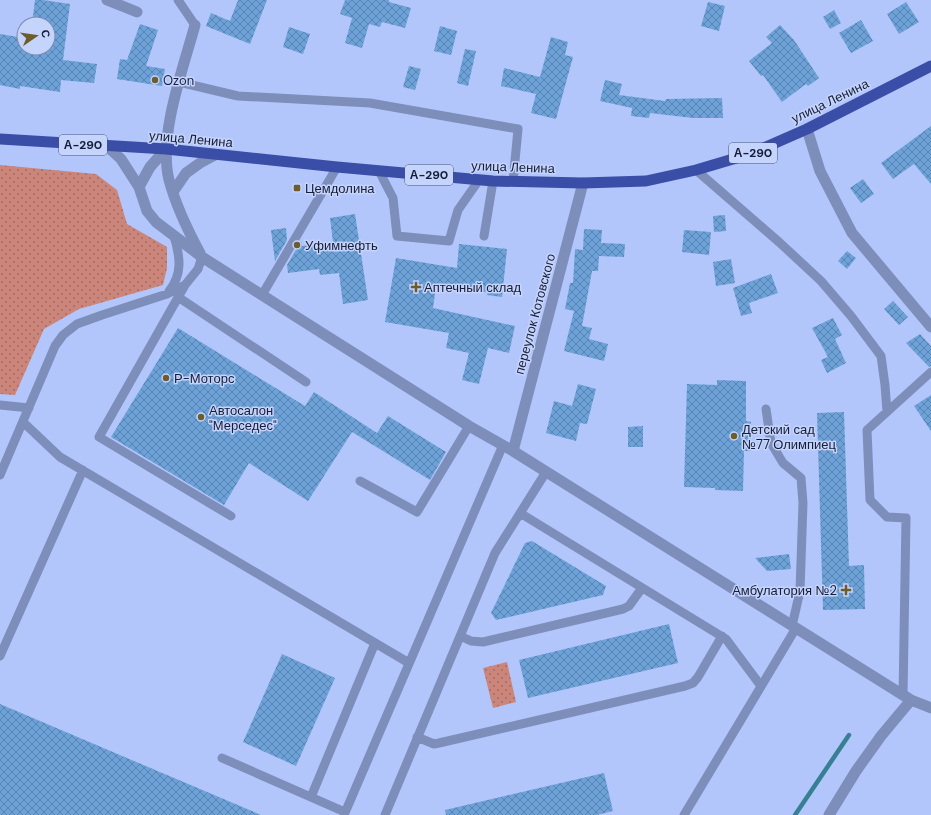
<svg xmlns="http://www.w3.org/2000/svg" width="931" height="815" font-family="'DM Sans',sans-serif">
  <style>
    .grass { fill: url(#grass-dots) }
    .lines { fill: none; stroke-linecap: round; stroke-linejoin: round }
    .stream { stroke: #378094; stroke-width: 4.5 }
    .building { fill: url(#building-cross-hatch) }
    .service { stroke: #7e8ebb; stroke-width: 9 }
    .minor { stroke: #7e8ebb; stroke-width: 11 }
    .trunk { stroke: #3a4ea8; stroke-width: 11 }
    .poi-dot { fill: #6e5d2b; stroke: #c5d4fd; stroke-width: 1.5 }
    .labels { text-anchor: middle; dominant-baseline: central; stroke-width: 3; stroke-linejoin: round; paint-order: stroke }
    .shield { fill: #c5d4fd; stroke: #4a5472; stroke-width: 1 }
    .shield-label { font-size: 12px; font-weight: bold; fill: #161d36 }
    .poi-label { font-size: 13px; fill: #161d36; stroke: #c5d4fd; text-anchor: start }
    .street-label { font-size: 13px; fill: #161d36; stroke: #c5d4fd }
  </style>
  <defs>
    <pattern id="grass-dots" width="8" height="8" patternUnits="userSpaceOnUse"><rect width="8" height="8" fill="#cb857a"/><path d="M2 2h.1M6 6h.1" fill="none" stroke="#a46c65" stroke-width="1.8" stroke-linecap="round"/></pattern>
    <pattern id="building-cross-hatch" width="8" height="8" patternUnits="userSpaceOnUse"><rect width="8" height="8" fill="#6da2d8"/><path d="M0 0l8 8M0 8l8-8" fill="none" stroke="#5983b0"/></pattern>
  </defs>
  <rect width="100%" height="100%" fill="#b3c6fc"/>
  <!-- grass -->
  <path class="grass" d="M0,165L96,174L117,190L127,224L167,247V268L163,285L79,309L44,329L15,395L0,394Z
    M507,662L516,702L493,708L483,668Z"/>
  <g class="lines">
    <!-- stream -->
    <path class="stream" d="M795,815L849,735"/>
  </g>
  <!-- building -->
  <path class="building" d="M35,0H43L70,4L63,60L97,64L94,83L61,80L60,92L20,86V89L0,85V34L24,38V48H48V24H32Z
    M238,0H267L250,44L206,26L211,13L230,21Z
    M345,0H389V2L411,8L405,28L382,22L380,27L369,24L362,48L345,43L352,18L340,14Z
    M708,2L725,6L719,31L701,26Z
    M906,2L919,22L899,34L887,14Z
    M834,10L841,23L830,29L823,17Z
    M861,20L873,41L851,53L839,33Z
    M140,24L158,30L146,66L165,69L162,86L117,79L120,59L127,60Z
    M780,25L794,40L819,78L808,86L806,84L782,102L763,75L761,76L749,61L772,43L766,37Z
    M440,26L457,31L451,55L434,51Z
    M289,27L310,34L303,54L283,47Z
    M551,37L568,42L565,55L573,57L556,119L531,113L536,94L501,86L504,68L540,77Z
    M465,49L476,51L468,86L457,83Z
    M409,66L421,69L415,90L403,87Z
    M605,80L622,84L619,95L665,101L666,99L722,98L723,118H693L650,113L649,118L631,116L632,108L600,101Z
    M931,126V184L914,164L893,179L881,163Z
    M863,179L874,194L861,203L850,188Z
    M355,214L368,300L343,304L339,273L320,275L319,269L288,273L287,265L301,241L302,246L333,242L330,218Z
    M725,215L726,231L714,232L713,216Z
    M286,228L287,240L275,261L271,230Z
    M584,229L602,230L601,243L625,244L624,257L599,256L598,271H592L582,326L592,328L589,339L608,344L604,361L564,351L574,311L565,309L570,283H573L575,249L583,250Z
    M684,230L711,232L709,255L682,252Z
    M459,244L507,249L502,297L487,295L488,292L436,287L433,308L515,326L509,353L488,348L479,384L462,380L469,353L446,348L449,333L385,322L396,258L457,268Z
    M847,251L856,258L847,269L838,261Z
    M731,259L735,283L716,286L713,262Z
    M771,274L778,293L749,303L752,313L741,316L733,288Z
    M893,301L908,317L899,325L884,309Z
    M833,318L842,335L835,339L846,363L827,373L821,360L828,357L812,328Z
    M178,328L305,406L314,392L377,433L388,416L446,452L430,480L352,432L308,501L249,463L224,505L111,437Z
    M920,334L931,346V366L929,367L906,343Z
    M717,380L746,381V421L751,422V451H744L743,491L715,490V488L684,487L687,384L717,385Z
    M578,384L596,389L587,424L580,423L576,441L546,433L554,401L572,406Z
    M931,395V431L914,406Z
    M844,412L849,566L864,565L865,609L823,610L817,413Z
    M643,426V447H628V427Z
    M532,541L606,586L603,595L496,620L491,613L525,543Z
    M789,554L791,569L767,571L755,558Z
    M669,624L678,663L528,698L519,660Z
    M282,654L335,678L296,766L243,742Z
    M0,704L261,815H0Z
    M604,773L613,811L597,815H446L445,810Z"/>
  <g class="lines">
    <!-- service -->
    <path class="service" d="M178,0L195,25
      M179,82L238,96L370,103L518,129L513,182
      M696,170L779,242L821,281L851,316L881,356L885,385L887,412
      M379,171L393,198L397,236L449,241L458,210L479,180
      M484,236L493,181
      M185,285L99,437L231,516
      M169,291C183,274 180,256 174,236
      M262,295L337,167
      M178,297L306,382
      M0,405L29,408
      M766,409L771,443L783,463L801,478L803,503L800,591L792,626
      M23,422L60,457L409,663
      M0,475L55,346L63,335L77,324L102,315L167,294L185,285L198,269L202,257
      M360,481L417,512L469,426
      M520,513L726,639L761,686
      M460,636L471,641L483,642L623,609L629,606L642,588
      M0,656L83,470
      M903,695L906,518L887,517L870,500L867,430L931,372
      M417,737L434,744L439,743L685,686L693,683L698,677L722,636
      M222,758L345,812
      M311,797L375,643
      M344,815L503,445
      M385,815L495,553L546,472
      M684,815L796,628"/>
    <!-- minor -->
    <path class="minor" d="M107,0L137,12
      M195,25C183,69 158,136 169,180C176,206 187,229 200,253
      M807,129L820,171L852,233L931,327
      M107,146L121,159L139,187
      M166,149L150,167L139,187L147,211L156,222L202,257L469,426L513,451L911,700L931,708
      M173,192L186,173L200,163L215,155
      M513,451L583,183
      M829,815L856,771L881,736L911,700"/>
    <!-- trunk -->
    <path class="trunk" d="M0,139L166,149L337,167L493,181L583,183L646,181L696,170L750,154L807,129L931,66"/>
  </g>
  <!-- markers -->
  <g class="poi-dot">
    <circle cx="155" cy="80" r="4"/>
    <rect x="293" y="184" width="8" height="8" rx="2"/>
    <circle cx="297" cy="245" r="4"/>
    <path d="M414 281h4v4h4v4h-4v4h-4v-4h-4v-4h4z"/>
    <circle cx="166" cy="378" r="4"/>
    <circle cx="201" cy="417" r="4"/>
    <circle cx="734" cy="436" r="4"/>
    <path d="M844 584h4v4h4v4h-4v4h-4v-4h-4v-4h4z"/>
  </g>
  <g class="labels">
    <!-- shield labels -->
    <g class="shield">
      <rect x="59" y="135" width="48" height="20" rx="3"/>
      <rect x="729" y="143" width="48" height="20" rx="3"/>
      <rect x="405" y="165" width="48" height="20" rx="3"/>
    </g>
    <g class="shield-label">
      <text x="83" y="145">А-290</text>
      <text x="753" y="153">А-290</text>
      <text x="429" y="175">А-290</text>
    </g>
    <!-- poi labels -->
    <g class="poi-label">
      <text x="163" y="80">Ozon</text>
      <text x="305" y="188">Цемдолина</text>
      <text x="305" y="245">Уфимнефть</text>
      <text x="424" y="287">Аптечный склад</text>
      <text x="174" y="378">Р-Моторс</text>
      <text x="209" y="410">Автосалон<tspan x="209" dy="15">"Мерседес"</tspan></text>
      <text x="742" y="429">Детский сад<tspan x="742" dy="15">№77 Олимпиец</tspan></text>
      <text x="837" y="590" text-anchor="end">Амбулатория №2</text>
    </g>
    <!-- street labels -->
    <g class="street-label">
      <text transform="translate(830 101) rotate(-26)">улица Ленина</text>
      <text transform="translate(191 139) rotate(5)">улица Ленина</text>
      <text transform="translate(513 167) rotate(2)">улица Ленина</text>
      <text transform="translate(535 314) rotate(-75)">переулок Котовского</text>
    </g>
  </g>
  <!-- north arrow -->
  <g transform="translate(36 36) rotate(77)"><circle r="19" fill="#c5d4fd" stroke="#7f8bad"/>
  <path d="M0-3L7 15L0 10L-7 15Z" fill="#6e5d2b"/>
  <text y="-6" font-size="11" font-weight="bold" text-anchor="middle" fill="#161d36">С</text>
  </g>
</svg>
